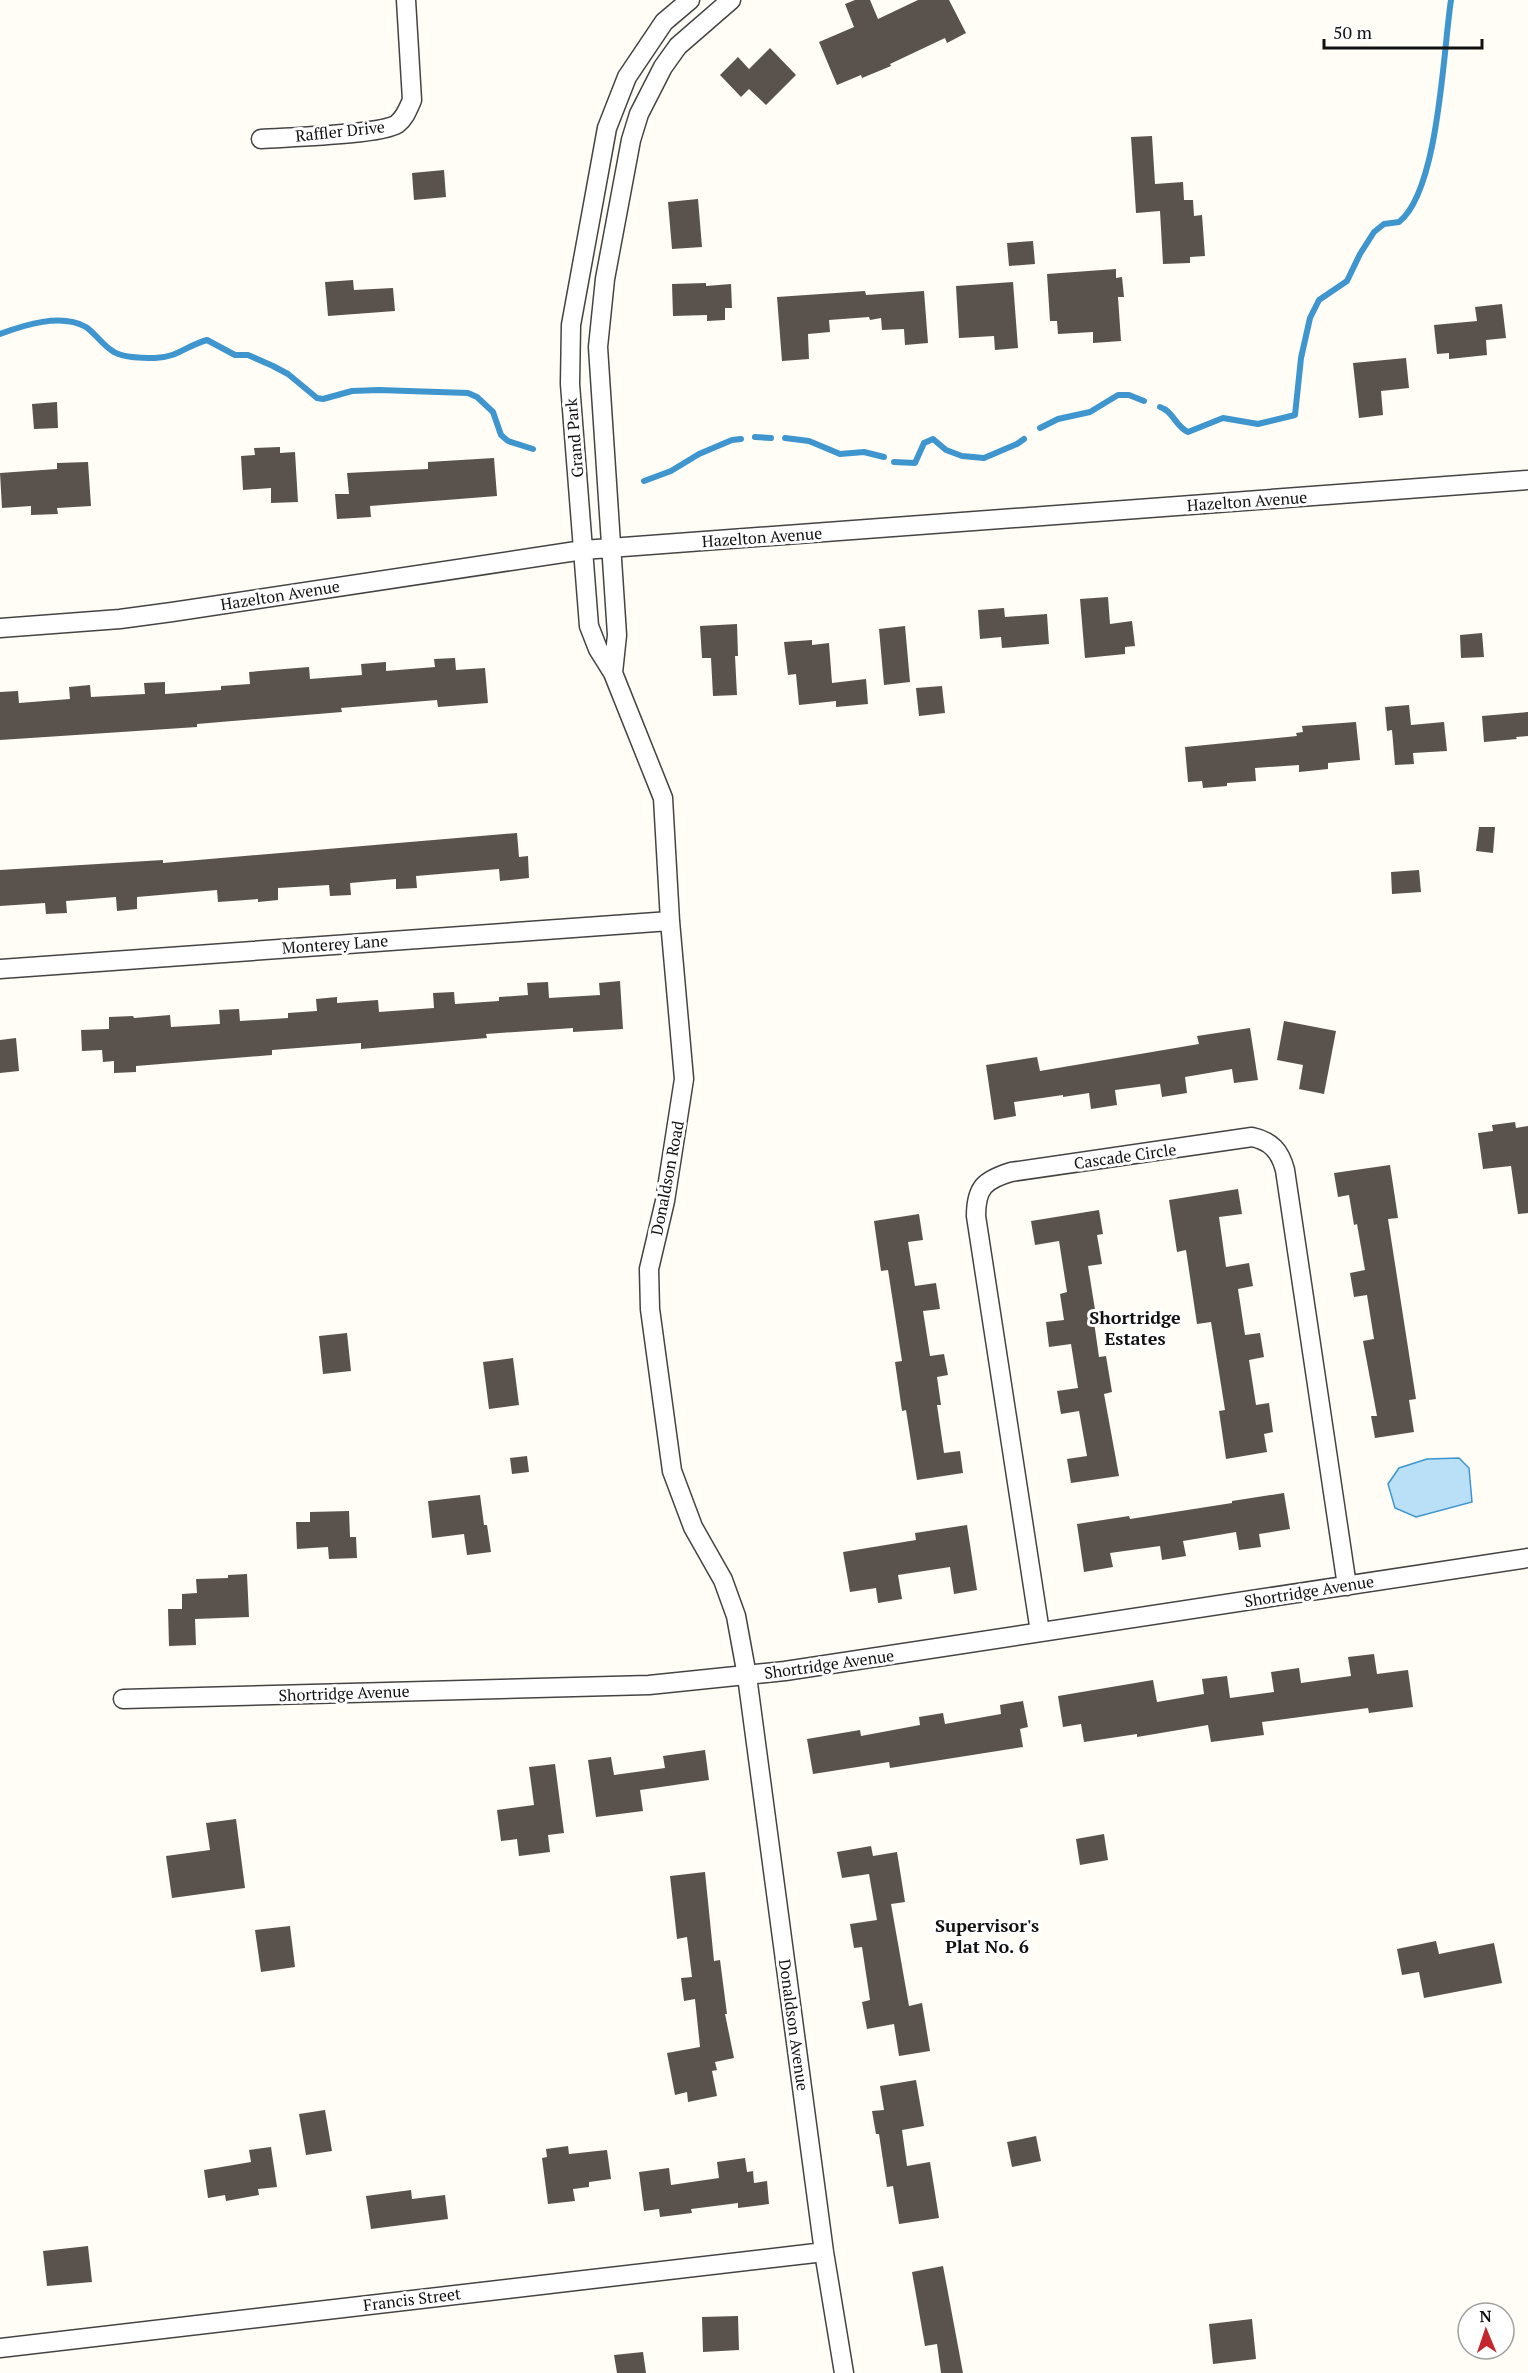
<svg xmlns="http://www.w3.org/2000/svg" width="1528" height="2373" font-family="'PT Serif',serif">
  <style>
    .water { fill: #b9e0f7; stroke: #3f96cf; stroke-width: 1.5 }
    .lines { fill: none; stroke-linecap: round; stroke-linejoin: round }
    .stream { stroke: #3f96cf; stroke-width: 6 }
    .building { fill: #5a524d }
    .minor-casing { stroke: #444; stroke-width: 21 }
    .minor { stroke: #fff; stroke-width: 18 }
    .labels { text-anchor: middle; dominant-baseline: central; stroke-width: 6; stroke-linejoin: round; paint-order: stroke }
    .street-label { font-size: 16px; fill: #111; stroke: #fff }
    .neighbourhood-label { font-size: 18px; font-weight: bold; fill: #111; stroke: #fff }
  </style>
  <rect width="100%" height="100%" fill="#fffdf5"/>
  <!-- water -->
  <path class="water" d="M1459,1458L1469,1468L1472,1502L1416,1517L1395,1508L1388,1484L1399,1468L1427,1459Z"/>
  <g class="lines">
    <!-- stream -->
    <path class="stream" d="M0,334C24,325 61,313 86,327C96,334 103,346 114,352C124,358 143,358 155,358C176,358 188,345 207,340L235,355H248L273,366L288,374L317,398L323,399L352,391L379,390L468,393L477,397L493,412L501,435L508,441L533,449
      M1160,407C1173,411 1176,427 1188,432L1223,418L1258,424L1295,415L1301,358L1310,318L1319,300L1347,281L1360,254L1374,232L1384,224L1399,222C1439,190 1443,52 1451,0
      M1040,428L1058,419L1090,412L1118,395H1129L1144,401
      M755,437L771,438
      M785,438L809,441L840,454L864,452L884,457
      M894,462L915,463L924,443L933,439L946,450L962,456L984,458L1017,444L1024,439
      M644,481L671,471L699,454L732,440L741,439"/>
  </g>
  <!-- building -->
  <path class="building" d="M855,0H870L878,19L918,0H949L966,33L947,43L945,38L890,64L891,66L862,78L861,75L837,85L819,42L854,27L845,4Z
    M770,48L796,75L766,105L749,89L741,97L720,75L738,57L749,69Z
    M1152,136L1155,184L1183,182L1184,200H1193L1194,216L1202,215L1205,256L1190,257V263L1163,264L1160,211L1136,213L1131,137Z
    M444,170L446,197L414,200L412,173Z
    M698,199L702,247L672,249L668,202Z
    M1033,241L1035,264L1009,266L1007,243Z
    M1116,269V278L1122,277L1124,297H1118L1121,341L1093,343V332L1058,334L1057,321H1050L1047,274Z
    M353,280L354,290L393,288L395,311L328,316L325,282Z
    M1013,282L1018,348L995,350L994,336L959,338L956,286Z
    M706,283V286L731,284L732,308H725V320L707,321V315L673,316L672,284Z
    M865,291L866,295L924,291L928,343L905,345L904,329L882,330L881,318L870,320L869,317L829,320L830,332L808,334L809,359L782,361L777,297Z
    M1502,304L1506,338L1486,340L1487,355L1449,359V353L1437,354L1434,325L1477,321L1475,307Z
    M1406,358L1409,388L1381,391L1383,415L1359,418L1353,363Z
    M57,402L58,428L34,429L32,404Z
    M280,447V453L295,452L298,502L271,503V488L243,490L241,456L255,455L254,448Z
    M494,458L497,496L370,506L371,517L337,519L335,494H349L347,473L428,469V462Z
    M88,462L91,506L57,508L58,514L31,515V506L2,508L0,473L57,469V463Z
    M1108,597L1110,624L1132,621L1135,646L1125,647V654L1085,658L1080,599Z
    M1004,608L1005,617L1047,614L1049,644L1002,648L1001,637L980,639L978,610Z
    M737,624L738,656H735L737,695L713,696L711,658H702L700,626Z
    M905,626L910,682L884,685L879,629Z
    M1482,633L1484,657L1461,658L1460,635Z
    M812,640V645L829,643L832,683L866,679L868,704L836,707V701L799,705L796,674L788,675L784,642Z
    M455,658L456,670L485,668L488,703L438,707L437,700L341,708L342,712L197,724V727L0,740V692L18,691L19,703L70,699L69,687L90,685L91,697L145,694L144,683L165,682V694L221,690V686L250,684L249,672L309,667L310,679L362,675L361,664L386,662V671L435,667L434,659Z
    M942,686L945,713L919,716L916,688Z
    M1409,705L1411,725L1444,722L1447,751L1413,753L1414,764L1395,765L1392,730L1387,731L1385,707Z
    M1528,712V736L1516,737L1517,739L1484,742L1482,716Z
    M1356,722L1360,760L1328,763V769L1299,772V765L1255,768L1256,781L1227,783V786L1203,788L1202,781L1188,782L1185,747L1297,736L1296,733L1303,732L1302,726Z
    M1479,827H1495L1493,853L1476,851Z
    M517,833L519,857L528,856L529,878L500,881L499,869L416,876L417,888L396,889V879L350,883L351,895L330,896L329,885L278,888V900L258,902V899L218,902L217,890L137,897V909L117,911L116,897L66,901L67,913L46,914L45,903L0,906V870L163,860V863Z
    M1419,870L1421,892L1392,894L1391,872Z
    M620,981L623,1029L573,1032V1028L486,1034L487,1038L361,1049V1043L272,1050V1055L136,1066V1072L114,1073V1061L103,1062L102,1050L82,1051L81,1030L109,1029V1017L133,1016L134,1018L170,1015L171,1027L220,1024L219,1010L239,1009L240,1021L288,1018V1013L317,1011L316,999L337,997V1003L378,1000L379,1012L434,1008L433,993L454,992L455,1004L499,1001V997L528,995L527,983L548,982L549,998L600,995L599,983Z
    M1284,1021L1336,1031L1324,1094L1299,1089L1303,1065L1277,1060Z
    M1250,1028L1258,1080L1234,1083L1232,1069L1185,1077L1187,1093L1162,1097L1160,1084L1115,1090L1117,1105L1091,1109L1089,1093L1063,1097V1095L1014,1102L1016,1116L994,1120L986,1065L1037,1057L1040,1071L1199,1044L1197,1036Z
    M16,1038L19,1071L0,1073V1040Z
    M1515,1122L1516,1128L1528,1126V1213L1518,1214L1511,1166L1483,1169L1478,1133L1493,1131L1492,1125Z
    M1390,1165L1398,1218L1388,1219L1416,1399L1409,1400L1414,1432L1375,1438L1371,1416H1377L1363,1341L1374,1339L1367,1295L1354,1297L1350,1273L1365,1270L1357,1224L1354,1225L1349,1195L1338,1197L1334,1173Z
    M1238,1189L1242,1214L1219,1217L1226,1267L1249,1263L1253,1286L1238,1289L1245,1335L1260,1333L1264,1357L1249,1360L1256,1405L1269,1403L1273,1432L1264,1434L1267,1452L1226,1459L1219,1411L1225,1410L1211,1322L1197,1324L1186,1250L1177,1252L1169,1200Z
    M1099,1210L1103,1234L1097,1235L1102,1264L1088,1266L1097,1322H1094L1099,1357L1106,1356L1112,1392L1104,1394L1119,1476L1071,1483L1067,1459L1087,1456L1079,1411L1061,1414L1057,1391L1078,1388L1071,1344L1049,1347L1046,1322L1064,1320L1060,1294L1067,1292L1059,1241L1035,1245L1031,1221Z
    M919,1214L923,1240L908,1242L915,1286L936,1283L940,1309L923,1311L930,1356L944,1354L948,1375L937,1377L941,1405H937L944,1453L960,1451L963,1473L917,1480L906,1410L902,1411L895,1362L902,1361L888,1270L881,1271L874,1221Z
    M347,1333L351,1371L323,1374L319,1336Z
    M513,1358L519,1405L489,1409L483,1362Z
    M527,1456L529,1472L512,1474L510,1458Z
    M1284,1493L1290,1529L1259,1534L1261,1547L1239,1550L1236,1532L1183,1541L1186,1556L1162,1560L1160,1546L1110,1553L1113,1567L1084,1572L1077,1524L1129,1516L1130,1519L1232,1503V1501Z
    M480,1495L484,1525H487L491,1552L467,1555L464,1534L432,1538L428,1501Z
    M349,1511L350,1537H356L357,1558L329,1559L328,1547L297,1549L296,1522H310V1512Z
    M967,1525L977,1590L954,1594L950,1567L898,1575L902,1599L878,1603L876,1588L850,1592L843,1552L916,1540L915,1533Z
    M247,1574L249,1617L195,1619L196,1645L169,1646L168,1609H182V1594L197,1593L196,1579L228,1578V1575Z
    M1374,1654L1377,1674L1408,1670L1413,1707L1369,1713L1368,1708L1262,1722L1264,1735L1211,1742L1208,1725L1137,1737V1734L1084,1742L1081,1724L1063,1727L1058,1696L1153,1680L1157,1702L1204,1694L1202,1679L1227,1676L1230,1698L1274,1692L1271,1672L1299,1668L1301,1683L1351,1676L1348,1657Z
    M1023,1701L1028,1727L1020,1729L1023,1747L890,1768L889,1762L813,1774L807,1739L860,1730L861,1736L920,1725L919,1717L943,1713L945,1724L1001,1714L1000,1705Z
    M705,1750L709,1780L640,1790L643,1811L596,1817L588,1760L611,1757L614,1775L665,1768L663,1756Z
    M555,1764L564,1833L548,1835L550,1852L519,1856L517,1839L501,1841L497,1810L534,1805L529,1767Z
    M236,1819L245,1888L172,1898L166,1856L210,1850L206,1823Z
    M1104,1834L1108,1860L1080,1865L1076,1839Z
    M871,1846L873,1856L897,1852L905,1902L891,1904L909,2006L922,2003L930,2051L899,2056L894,2024L867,2029L862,2002L870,2000L862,1947L854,1948L850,1924L877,1920L869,1874L842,1878L837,1852Z
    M705,1872L714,1961L720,1960L727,2014H725L734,2058L715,2062L717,2070L712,2071L717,2096L688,2102L687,2092L675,2095L667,2053L700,2047L695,1999L684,2001L681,1978L692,1977L687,1937L677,1939L670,1876Z
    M290,1926L295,1967L261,1972L255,1930Z
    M1436,1941L1439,1954L1494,1943L1502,1983L1424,1998L1419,1972L1402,1975L1397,1949Z
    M916,2080L924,2126L902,2130L907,2166L930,2162L939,2218L899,2224L893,2186L887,2187L879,2134H876L872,2111L884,2110L880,2086Z
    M325,2110L332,2151L306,2155L299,2114Z
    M1036,2136L1041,2161L1012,2167L1007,2142Z
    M568,2146L569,2154L607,2150L611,2179L589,2182V2187L573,2189L575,2201L548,2204L542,2158L547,2157L546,2149Z
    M271,2147L277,2187L258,2189L259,2195L226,2201L225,2195L208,2198L204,2170L251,2162L249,2150Z
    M745,2158L747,2172L753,2171L754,2183L767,2181L769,2204L738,2208V2203L691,2209L692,2213L660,2217L659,2209L644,2211L639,2172L669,2168L671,2185L719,2178L717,2162Z
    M411,2190L412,2199L445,2195L448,2219L371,2229L366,2196Z
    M88,2246L92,2282L47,2286L43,2251Z
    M943,2266L963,2373H941L937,2344L925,2346L912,2272Z
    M738,2316L739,2350L703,2352L702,2317Z
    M1252,2319L1256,2359L1213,2364L1209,2324Z
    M643,2352L646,2373H617L614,2355Z"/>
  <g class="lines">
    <!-- minor casing -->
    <g class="minor-casing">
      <path id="minor" d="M690,0L664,22L627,77L607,128L571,325L570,384L589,626L598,649L613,673L663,798L670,921L684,1079L665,1201L649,1269L650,1309L672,1471L693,1527L723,1580L736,1616L747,1676L824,2252L844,2373
        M261,139C287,137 380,135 397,124C405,118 408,109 412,100L406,0
        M0,628L120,619L172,612L583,550L1528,480
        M613,673L617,635L598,347L605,279L631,140L639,114L663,67L678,46L731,0
        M0,969L670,921
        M1040,1632L976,1216C976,1187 985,1180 1011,1172L1252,1137C1271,1141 1280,1151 1285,1170L1347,1586
        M123,1699L649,1685L785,1671L1528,1558
        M0,2348L824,2252"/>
    </g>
    <!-- minor -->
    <use href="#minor" class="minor"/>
  </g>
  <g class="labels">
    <!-- street labels -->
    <g class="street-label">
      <text transform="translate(340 131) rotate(-6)">Raffler Drive</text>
      <text transform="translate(574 438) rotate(-95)">Grand Park</text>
      <text transform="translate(1247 501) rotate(-4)">Hazelton Avenue</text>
      <text transform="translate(762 537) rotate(-4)">Hazelton Avenue</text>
      <text transform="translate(280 595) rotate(-9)">Hazelton Avenue</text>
      <text transform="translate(335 944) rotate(-4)">Monterey Lane</text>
      <text transform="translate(1125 1156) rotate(-8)">Cascade Circle</text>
      <text transform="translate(667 1178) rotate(-79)">Donaldson Road</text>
      <text transform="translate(1309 1591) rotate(-9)">Shortridge Avenue</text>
      <text transform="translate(829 1664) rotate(-8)">Shortridge Avenue</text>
      <text transform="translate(344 1693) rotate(-2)">Shortridge Avenue</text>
      <text transform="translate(794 2025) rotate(82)">Donaldson Avenue</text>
      <text transform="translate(412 2299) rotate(-7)">Francis Street</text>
    </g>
    <!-- neighbourhood labels -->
    <g class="neighbourhood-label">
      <text x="1135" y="1317">Shortridge<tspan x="1135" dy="21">Estates</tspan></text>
      <text x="987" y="1925">Supervisor's<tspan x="987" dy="21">Plat No. 6</tspan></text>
    </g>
  </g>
  <!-- north arrow -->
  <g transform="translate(1486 2331) rotate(358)"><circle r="28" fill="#ffffff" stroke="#a0a0a0" stroke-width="1.5"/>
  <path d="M0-4.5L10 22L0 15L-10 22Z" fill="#c4262e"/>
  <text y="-9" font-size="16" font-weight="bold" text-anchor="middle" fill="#111111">N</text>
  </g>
  <!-- scale -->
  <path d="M1324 39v9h158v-9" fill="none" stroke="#111111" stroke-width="3"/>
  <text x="1333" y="39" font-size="18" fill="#111111" stroke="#ffffff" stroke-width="4.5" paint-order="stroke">50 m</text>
</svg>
